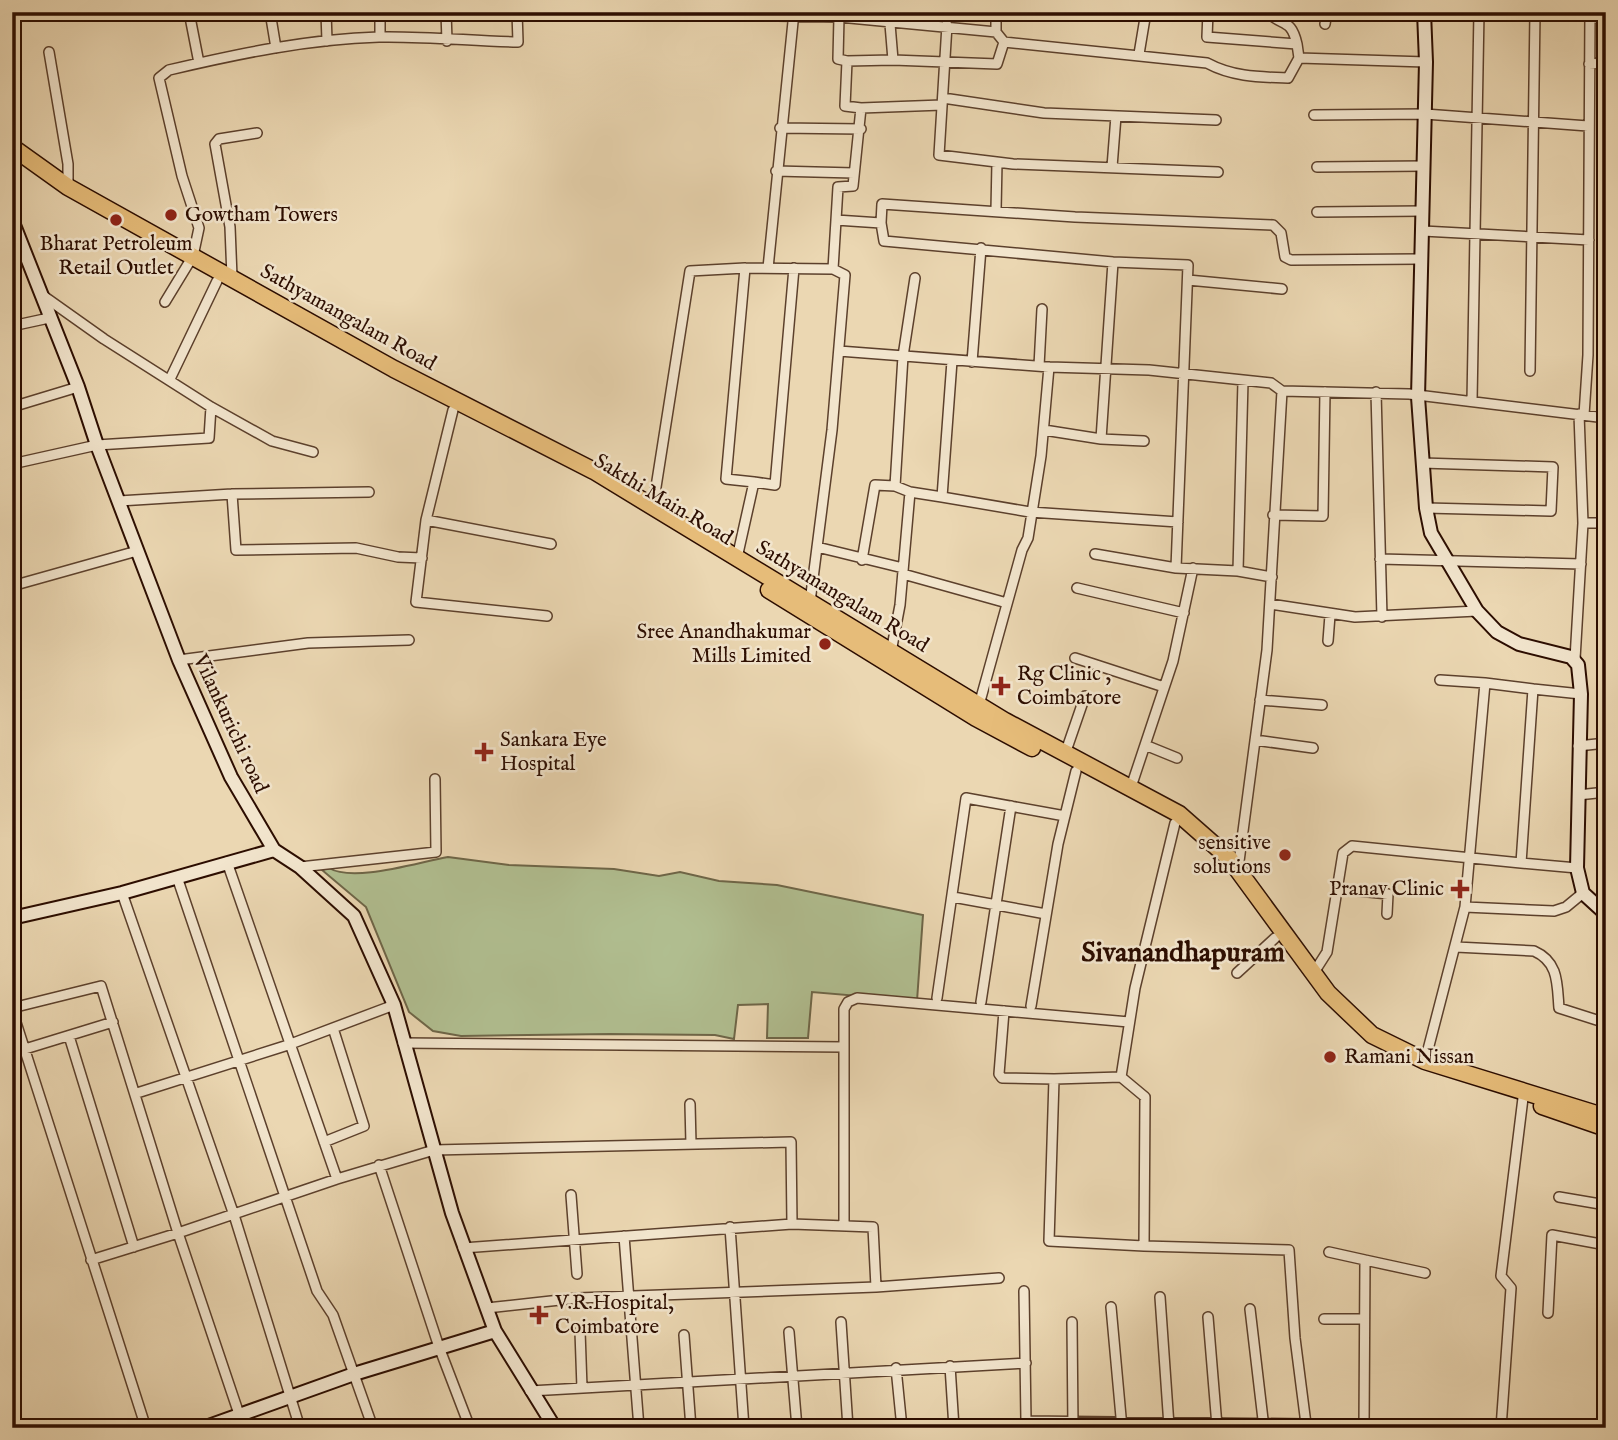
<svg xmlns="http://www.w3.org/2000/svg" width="1618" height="1440" font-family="'IM FELL English',serif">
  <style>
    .green { fill: #b1bf91; stroke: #6e6648; stroke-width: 2 }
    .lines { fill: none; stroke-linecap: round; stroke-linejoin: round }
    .street-casing { stroke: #5c402c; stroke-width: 12 }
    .secondary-casing { stroke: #2c0d00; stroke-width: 16 }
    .highway-casing { stroke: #2c0d00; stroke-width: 19 }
    .street { stroke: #f2e5cd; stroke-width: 9 }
    .secondary { stroke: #f2e5cd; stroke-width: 12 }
    .highway { stroke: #e6bc79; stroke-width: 16 }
    .poi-dot { fill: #8f2418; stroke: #f2e5cd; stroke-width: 2.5 }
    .labels { text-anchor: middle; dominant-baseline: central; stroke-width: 5; stroke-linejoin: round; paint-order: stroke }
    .poi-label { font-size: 21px; fill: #2c0d00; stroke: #f2e5cd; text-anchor: start }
    .street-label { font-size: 21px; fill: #2c0d00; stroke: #f2e5cd }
    .district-label { font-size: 28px; font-weight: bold; fill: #2c0d00; stroke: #f2e5cd }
  </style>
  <rect width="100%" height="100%" fill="#ebd7b2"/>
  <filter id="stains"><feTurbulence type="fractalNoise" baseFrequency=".00286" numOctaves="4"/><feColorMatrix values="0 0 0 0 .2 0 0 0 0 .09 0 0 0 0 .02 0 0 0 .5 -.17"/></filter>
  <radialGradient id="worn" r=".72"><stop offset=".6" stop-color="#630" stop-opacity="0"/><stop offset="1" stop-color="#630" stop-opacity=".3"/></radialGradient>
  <!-- green -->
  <path class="green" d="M448,857L509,865L614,869L659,876L680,872L719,881L777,885L923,915L917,1001L812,992L808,1038H767L768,1004L738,1005L734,1039L715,1035L610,1034L461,1036L433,1031L409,1012L366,907L322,870L329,868C354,883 418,862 448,857Z"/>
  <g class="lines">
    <!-- street casing -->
    <g class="street-casing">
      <path id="street" d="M189,12L199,63
        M270,12L276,48
        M326,12L327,41
        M380,12V37
        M446,12L447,41
        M551,12L839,17L996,32L1004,42L1207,63C1233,77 1259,77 1288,78L1299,58L1426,62
        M1208,12L1207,37L1297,44L1299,58
        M1267,12C1283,27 1291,18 1297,44
        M839,17L838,59L847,61
        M1590,18H1606
        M1325,24L1327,12
        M947,25L939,155L1013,164L1218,172
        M996,32V12
        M49,52L68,164V187
        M1139,54L1146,12
        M893,60L997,64L1004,42
        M1589,64L1606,63
        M943,98L1044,113L1216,120
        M861,108L942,105
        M1314,115L1425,114L1588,126
        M780,128L861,129
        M1112,167L1116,116
        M1317,167L1424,166
        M776,171L854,173
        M996,210L997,162
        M1317,212L1423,211
        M836,220L838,187L853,186L861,108L845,106L847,61L893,60L889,12
        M881,223L882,204L1075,217L1273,225L1281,233L1285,257L1291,260L1419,259
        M1423,231L1589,240
        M768,268L794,12
        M232,277L230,227L215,144L219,139L257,133
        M1188,280L1282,289
        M42,295L104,339L211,407L272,441L313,452
        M165,302L193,256L199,228L182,176L159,78L169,70C237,54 308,39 379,37C425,36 472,41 518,42L517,12
        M12,326L49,318
        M839,351L1049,367L1149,370L1271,383L1282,391
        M952,361L942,497L1030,512L1178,522
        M972,362L981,248
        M1039,366L1042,309
        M1530,371L1535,12
        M170,379L217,281
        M1376,392L1382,617
        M1472,401L1479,12
        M12,407L78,387
        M453,410L426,520L416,602L547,616
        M1579,414L1583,523H1606
        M1584,415L1588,355L1590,12
        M1044,430L1101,439L1144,441
        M1101,439L1113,262
        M1422,463L1553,467L1551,511L1426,508
        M12,464L97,445L209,438L211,407
        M754,482L775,485L794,268
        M910,492L942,497
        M232,494L236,550L356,548L398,557L422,558
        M119,501L232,494L369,492
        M653,506L690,271L745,268L833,269L836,220L881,223L884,241L1113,262L1188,265L1176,568L1238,571L1272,577
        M1273,515L1323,516L1325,392
        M426,520L551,544
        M817,547L903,568
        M1095,554L1176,568
        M737,558L754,482L726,479L745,268
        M1380,559L1581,564
        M862,560L875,485L895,486
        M1238,571L1243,381
        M903,574L1007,603
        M12,586L137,551
        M1077,588L1184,613
        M810,602L832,430L845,275L833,269
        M1270,604L1355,617L1477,611
        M1328,641L1330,615
        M891,652L900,605L910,492L895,486L903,356L915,278
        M1075,658L1164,687
        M1575,659L1583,523
        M179,660L308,643L409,640
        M1440,680L1485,683
        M1533,689L1581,694
        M1260,700L1322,705
        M979,705L1022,550L1028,538L1041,456L1049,367
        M1255,740L1313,748
        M1145,745L1177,758
        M1578,746L1606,743
        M1065,754L1085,696
        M1131,787L1173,661L1193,568
        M1578,795L1606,792
        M1175,823L1135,988L1121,1077L1145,1097L1144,1246L1289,1250L1295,1338L1306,1424L1347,1428
        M227,862L337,1179
        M300,867L436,852L435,779
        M1238,869L1267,650L1282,391L1409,394L1606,418
        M177,877L317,1291L333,1315L373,1428
        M1338,889L1388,894L1387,914
        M122,893L234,1215L300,1428
        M953,897L1046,914
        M1465,907L1554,911L1566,907L1583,893
        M1456,947L1534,951C1559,962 1557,984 1559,1008L1606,1023
        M1237,973L1275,938
        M1313,974L1327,952L1343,853L1352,846L1521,863
        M937,998L966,798L1065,816
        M981,1002L1011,806
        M1031,1006L1058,844L1076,771
        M12,1008L101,986L178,1233L91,1260
        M12,1010L146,1428
        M1004,1011L999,1074L1002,1078L1054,1079
        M69,1036L134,1247
        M403,1043L843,1047
        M25,1049L113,1022
        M1425,1061L1465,907L1485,683L1533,689L1521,863L1577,868
        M1121,1077L1054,1079L1049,1241L1144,1246
        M137,1093L288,1045L394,1005
        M690,1104L691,1144
        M324,1142L364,1126L333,1028
        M379,1165L439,1347L470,1428
        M571,1195L577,1274
        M1559,1197L1606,1205
        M844,1226V1009L848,1002L857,998L1129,1022
        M730,1227L744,1428
        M624,1236L639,1428
        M463,1248L792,1224L873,1227L876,1287L578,1298L487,1308
        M1329,1252L1365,1260
        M876,1287L999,1278
        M1024,1291L1026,1421
        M1160,1297L1169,1426
        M1111,1307L1122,1428
        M1250,1309L1264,1428
        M1548,1313L1552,1235L1606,1245
        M1208,1317L1217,1426
        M1324,1319H1363
        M841,1322L848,1428
        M1072,1322L1073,1428
        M580,1331L582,1388
        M789,1332L797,1428
        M684,1335L691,1428
        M950,1366L954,1428
        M896,1368L902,1428
        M530,1391L1026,1363
        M12,1417L15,1428
        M240,1417L178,1233L337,1179L434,1150L791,1142L792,1224
        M1027,1428L1026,1421L1306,1424
        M1364,1428L1365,1260L1425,1273
        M1501,1428L1511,1288L1501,1276L1524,1090"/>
    </g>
    <!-- secondary casing -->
    <g class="secondary-casing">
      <path id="secondary" d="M1424,12L1426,62L1418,397L1426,508L1431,533L1477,611L1497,632L1519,644L1571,657L1578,665L1581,694L1577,868L1583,893L1606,914
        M12,220L78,387L97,445L179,660L231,777L274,850L300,867L354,916L394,1005L452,1213L495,1331L555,1428
        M12,918L122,893L274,850
        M203,1428L354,1374L495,1331"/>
    </g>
    <!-- highway casing -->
    <g class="highway-casing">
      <path id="highway" d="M12,147L68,187L394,369L594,471L1005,721L1179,814L1229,858L1328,993L1372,1035L1425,1061L1606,1117
        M769,590L976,718L1032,748
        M1542,1106L1600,1126"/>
    </g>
    <!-- street -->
    <use href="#street" class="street"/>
    <!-- secondary -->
    <use href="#secondary" class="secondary"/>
    <!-- highway -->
    <use href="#highway" class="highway"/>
  </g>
  <!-- markers -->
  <g class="poi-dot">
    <circle cx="171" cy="215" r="7"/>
    <circle cx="116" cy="220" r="7"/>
    <circle cx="825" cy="644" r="7"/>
    <path d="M997.5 675.5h7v7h7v7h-7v7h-7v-7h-7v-7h7z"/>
    <path d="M480.5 741.5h7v7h7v7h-7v7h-7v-7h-7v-7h7z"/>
    <circle cx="1285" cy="855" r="7"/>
    <path d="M1456.5 878.5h7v7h7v7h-7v7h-7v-7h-7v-7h7z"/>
    <circle cx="1330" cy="1057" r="7"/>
    <path d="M535.5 1304.5h7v7h7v7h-7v7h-7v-7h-7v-7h7z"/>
  </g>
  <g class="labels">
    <!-- poi labels -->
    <g class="poi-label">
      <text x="185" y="215">Gowtham Towers</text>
      <text x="116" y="244" text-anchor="middle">Bharat Petroleum<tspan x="116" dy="24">Retail Outlet</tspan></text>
      <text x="811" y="632" text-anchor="end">Sree Anandhakumar<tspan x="811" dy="24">Mills Limited</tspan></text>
      <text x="1017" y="674">Rg Clinic ,<tspan x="1017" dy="24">Coimbatore</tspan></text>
      <text x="500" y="740">Sankara Eye<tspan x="500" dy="24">Hospital</tspan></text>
      <text x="1271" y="843" text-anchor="end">sensitive<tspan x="1271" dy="24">solutions</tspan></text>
      <text x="1444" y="889" text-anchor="end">Pranav Clinic</text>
      <text x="1344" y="1057">Ramani Nissan</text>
      <text x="555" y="1303">V.R.Hospital,<tspan x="555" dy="24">Coimbatore</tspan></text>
    </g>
    <!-- street labels -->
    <g class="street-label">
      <text transform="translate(348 318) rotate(29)">Sathyamangalam Road</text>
      <text transform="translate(663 500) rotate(31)">Sakthi Main Road</text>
      <text transform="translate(842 597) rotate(31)">Sathyamangalam Road</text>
      <text transform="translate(230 724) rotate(65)">Vilankurichi road</text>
    </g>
    <!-- district labels -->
    <g class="district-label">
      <text x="1183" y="953">Sivanandhapuram</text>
    </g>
  </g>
  <!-- margin -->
  <rect width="1618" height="1440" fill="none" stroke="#ebd7b2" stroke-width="42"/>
  <rect x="14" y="14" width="1590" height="1412" fill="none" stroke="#2c0d00" stroke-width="3.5"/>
  <rect x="21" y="21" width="1576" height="1398" fill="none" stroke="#2c0d00" stroke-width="2"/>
  <rect width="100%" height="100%" filter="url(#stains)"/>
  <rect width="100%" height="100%" fill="url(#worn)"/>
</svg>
